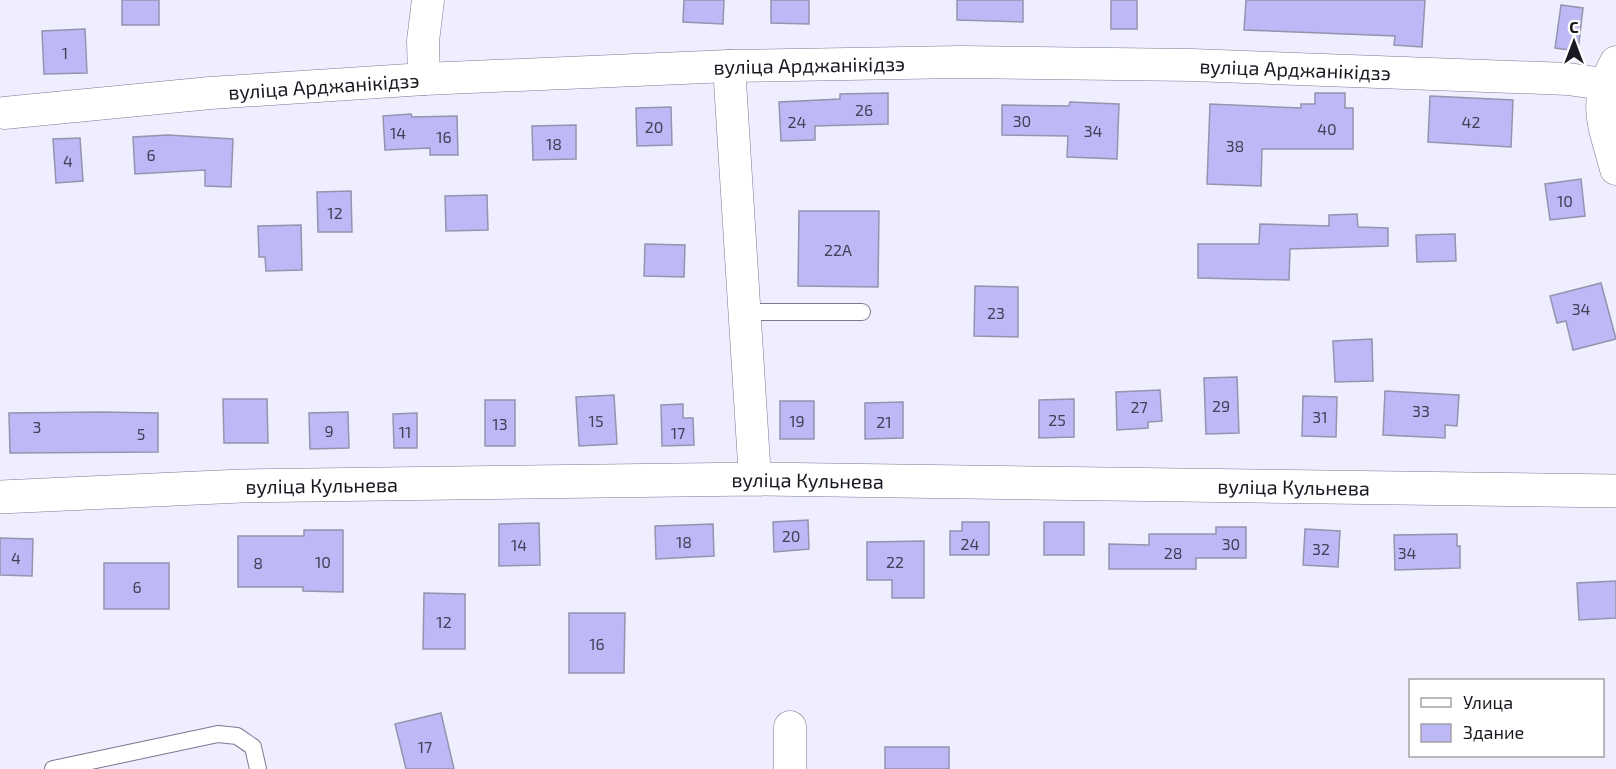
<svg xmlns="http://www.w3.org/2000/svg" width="1616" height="769" font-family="'Exo 2',sans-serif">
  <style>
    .building { fill: #bdb8f6; stroke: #9593ad; stroke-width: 1.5 }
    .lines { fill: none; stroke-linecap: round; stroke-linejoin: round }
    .service-casing { stroke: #7a7991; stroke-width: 18 }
    .minor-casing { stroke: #7a7991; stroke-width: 33 }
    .tertiary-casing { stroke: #7a7991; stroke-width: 34 }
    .service { stroke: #fff; stroke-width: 16 }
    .minor { stroke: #fff; stroke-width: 32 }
    .tertiary { stroke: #fff; stroke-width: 33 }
    .labels { text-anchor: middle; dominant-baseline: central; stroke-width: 6; stroke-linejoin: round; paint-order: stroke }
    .number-label { font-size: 16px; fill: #424157 }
    .street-label { font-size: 20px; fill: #191922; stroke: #fff }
  </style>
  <rect width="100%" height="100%" fill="#efeeff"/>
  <!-- building -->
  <path class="building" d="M122,0H159V25H122Z
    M684,0H724L723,24L683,22Z
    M771,0H809V24L771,23Z
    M957,0H1023V22L957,20Z
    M1111,0H1137V29H1111Z
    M1246,0H1425L1422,47L1394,45L1395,36L1244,30Z
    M1561,5L1583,8L1578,51L1555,48Z
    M85,29L87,73L44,74L42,31Z
    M888,93V124L815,126V140L781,141L779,102L840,99V94Z
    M1315,93H1345V108H1353V149H1262L1261,186L1207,184L1210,104L1301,108V104H1315Z
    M1430,96L1513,100L1511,147L1428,142Z
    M1070,102L1119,104L1117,159L1067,157L1068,136L1002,135V105L1069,106Z
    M671,107L672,145L637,146L636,108Z
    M411,114L412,117L457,116L458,155H430V148L385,150L383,116Z
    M576,125V159L533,160L532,126Z
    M168,135L233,139L231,187L205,186V170L135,174L133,137Z
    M80,138L83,181L56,183L53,139Z
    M1581,179L1585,216L1550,220L1545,184Z
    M351,191L352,232H318L317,192Z
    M487,195L488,230L446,231L445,196Z
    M799,211H879L878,287L798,286Z
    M1357,214L1358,227L1388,228V246L1290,249L1289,280L1198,278V244H1259L1260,224L1329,226V215Z
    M301,225L302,270L266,271L265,257H259L258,226Z
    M1455,234L1456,261L1417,262L1416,235Z
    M645,244L685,245L684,277L644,276Z
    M1601,283L1616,339L1573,350L1566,321L1557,323L1550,296Z
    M975,286L1018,287V337L974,336Z
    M1372,339L1373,381L1335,382L1333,341Z
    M1237,377L1239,433L1206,434L1204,378Z
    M1160,390L1162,421L1148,422V428L1117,430L1116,392Z
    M1385,391L1459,395L1457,426L1445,425V438L1383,435Z
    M614,395L617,444L579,446L576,397Z
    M1303,396L1337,397L1336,437L1302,436Z
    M223,399H267L268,443H224Z
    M1074,399V437L1039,438V400Z
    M485,400H515V446H485Z
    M780,401H814V439H780Z
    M903,402V438L865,439V403Z
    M683,404V418H693L694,445L662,446L661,405Z
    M102,412L158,413V452L10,453L9,413Z
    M348,412L349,448L310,449L309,413Z
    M417,413V448H394L393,414Z
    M808,520L809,549L774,552L773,522Z
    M962,522H989V555H950V531H962Z
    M1044,522H1084V555H1044Z
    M539,523L540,565L499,566V524Z
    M713,524L714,556L656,559L655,526Z
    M1216,527H1246V558H1196V569H1109V544L1149,545V534H1216Z
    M1305,529L1340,531L1338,567L1303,565Z
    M304,530H343V592L303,591V587H238V536H304Z
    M1457,534V546H1460V568L1395,570L1394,535Z
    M0,538L33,539L32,576L0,575Z
    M924,541V598H892V580H867V542Z
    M104,563H169V609H104Z
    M1616,581V618L1579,620L1577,583Z
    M424,593L465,594V649H423Z
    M569,613H625L624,673H569Z
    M441,713L454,769H406L395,724Z
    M885,747H949V769H885Z"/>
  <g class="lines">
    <!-- service casing -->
    <g class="service-casing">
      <path id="service" d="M747,312H862
        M53,769L218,734L237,736L253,747L258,769"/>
    </g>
    <!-- minor casing -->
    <g class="minor-casing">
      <g id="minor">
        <path d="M1616,62C1592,106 1604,123 1616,169"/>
        <path d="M729,66L755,479"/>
        <path d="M424,79L423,41L428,0"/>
        <path id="s1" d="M4,113L210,93L424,79L729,66L960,62L1192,65L1568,79L1616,86"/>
        <path d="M790,769V727"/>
      </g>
    </g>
    <!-- tertiary casing -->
    <g class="tertiary-casing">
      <g id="tertiary">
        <path id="s2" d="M0,497L241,486L755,479L1616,491"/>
      </g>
    </g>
    <!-- service -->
    <use href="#service" class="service"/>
    <!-- minor -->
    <use href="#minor" class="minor"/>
    <!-- tertiary -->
    <use href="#tertiary" class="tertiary"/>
  </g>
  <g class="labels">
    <!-- number labels -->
    <g class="number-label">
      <text x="65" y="52">1</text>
      <text x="864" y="109">26</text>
      <text x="1022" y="120">30</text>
      <text x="797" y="121">24</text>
      <text x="1471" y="121">42</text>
      <text x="654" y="126">20</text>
      <text x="1327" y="128">40</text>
      <text x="1093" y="130">34</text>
      <text x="398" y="132">14</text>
      <text x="444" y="136">16</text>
      <text x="554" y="143">18</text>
      <text x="1235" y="145">38</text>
      <text x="151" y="154">6</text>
      <text x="68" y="160">4</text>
      <text x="1565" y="200">10</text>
      <text x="335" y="212">12</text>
      <text x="838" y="249">22А</text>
      <text x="1581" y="308">34</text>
      <text x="996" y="312">23</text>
      <text x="1221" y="405">29</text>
      <text x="1139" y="406">27</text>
      <text x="1421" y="410">33</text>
      <text x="1320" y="416">31</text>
      <text x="1057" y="419">25</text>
      <text x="596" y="420">15</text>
      <text x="797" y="420">19</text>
      <text x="884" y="421">21</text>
      <text x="500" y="423">13</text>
      <text x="37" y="426">3</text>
      <text x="329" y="430">9</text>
      <text x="405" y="431">11</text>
      <text x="678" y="432">17</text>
      <text x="141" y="433">5</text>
      <text x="791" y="535">20</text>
      <text x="684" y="541">18</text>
      <text x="970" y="543">24</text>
      <text x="1231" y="543">30</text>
      <text x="519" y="544">14</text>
      <text x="1321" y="548">32</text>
      <text x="1173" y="552">28</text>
      <text x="1407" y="552">34</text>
      <text x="16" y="557">4</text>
      <text x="323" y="561">10</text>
      <text x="895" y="561">22</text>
      <text x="258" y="562">8</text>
      <text x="137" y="586">6</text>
      <text x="444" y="621">12</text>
      <text x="597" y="643">16</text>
      <text x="425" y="746">17</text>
    </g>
    <!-- street labels -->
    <g class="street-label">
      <text stroke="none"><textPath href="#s1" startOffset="807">вуліца Арджанікідзэ</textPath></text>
      <text stroke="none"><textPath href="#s1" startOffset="1293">вуліца Арджанікідзэ</textPath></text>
      <text stroke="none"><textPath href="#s1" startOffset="321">вуліца Арджанікідзэ</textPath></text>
      <text stroke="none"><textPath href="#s2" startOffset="808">вуліца Кульнева</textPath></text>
      <text stroke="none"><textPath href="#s2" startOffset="322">вуліца Кульнева</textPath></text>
      <text stroke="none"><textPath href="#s2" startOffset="1294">вуліца Кульнева</textPath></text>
    </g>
  </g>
  <!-- legend -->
  <rect x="1409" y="679" width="195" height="78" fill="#ffffff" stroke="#a3a3a7" stroke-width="1.5"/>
  <rect x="1421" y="698" width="30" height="9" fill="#ffffff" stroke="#a3a3a7" stroke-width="1.5"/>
  <text x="1463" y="709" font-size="18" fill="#191922">Улица</text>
  <rect x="1421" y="724" width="30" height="18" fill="#bdb8f6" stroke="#a3a3a7" stroke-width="1.5"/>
  <text x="1463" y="739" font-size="18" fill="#191922">Здание</text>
  <!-- north arrow -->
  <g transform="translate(1574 42)" stroke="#ffffff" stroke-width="4.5" paint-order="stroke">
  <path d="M0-4.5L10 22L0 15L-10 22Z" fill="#191922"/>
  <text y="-9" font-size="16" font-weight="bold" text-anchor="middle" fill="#191922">С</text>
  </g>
</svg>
